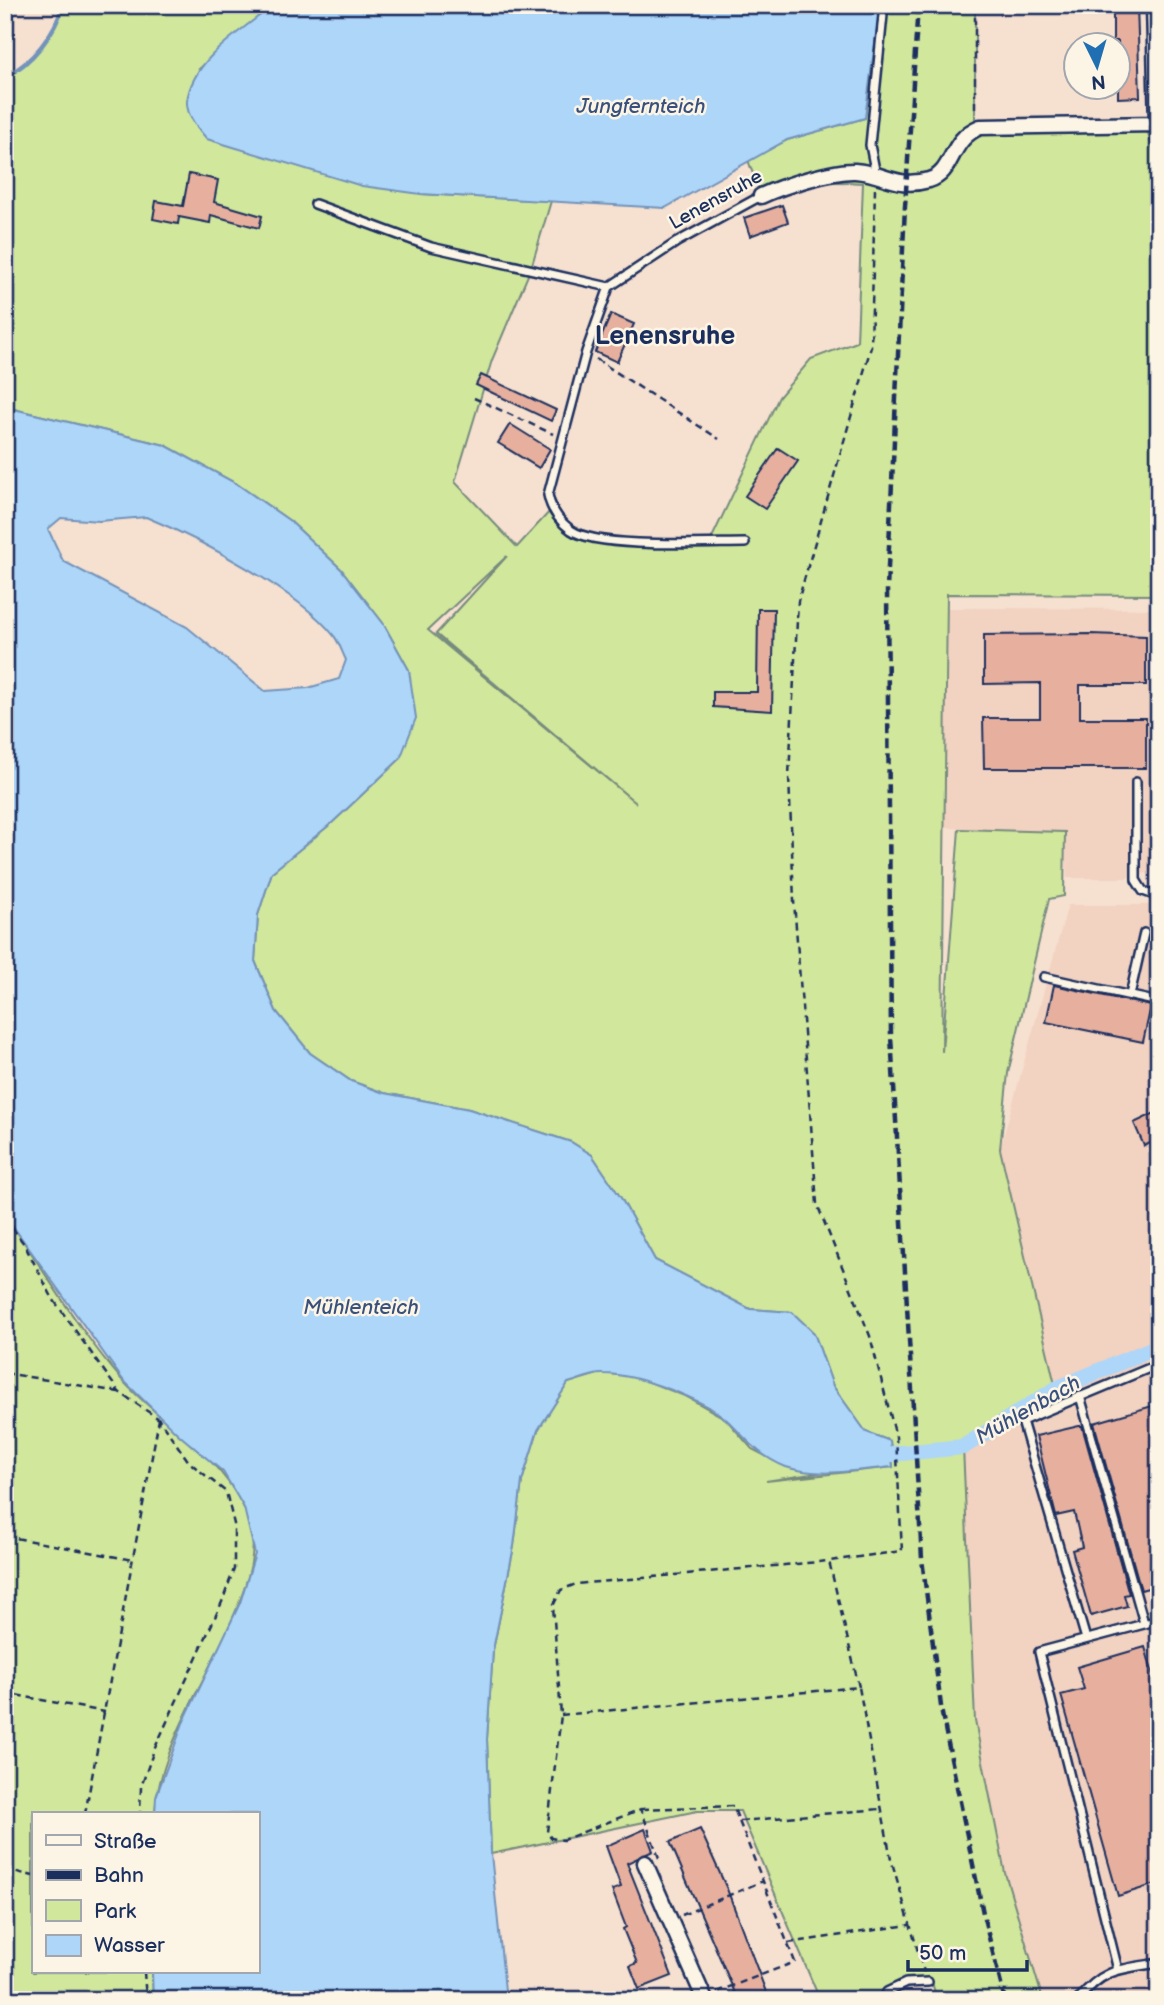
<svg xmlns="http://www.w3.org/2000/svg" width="1164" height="2005" font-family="'Balsamiq Sans',sans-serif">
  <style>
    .built { fill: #f2d2c1 }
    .green { fill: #d1e79c; stroke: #768b7d; stroke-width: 2; fill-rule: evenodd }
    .water { fill: #aed6f8; stroke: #7393ba; stroke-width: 2; fill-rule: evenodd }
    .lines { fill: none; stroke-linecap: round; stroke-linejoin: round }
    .stream { stroke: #7393ba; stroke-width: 4.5 }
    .canal { stroke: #aed6f8; stroke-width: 16 }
    .building { fill: #e7b09e; stroke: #1b2f5e; stroke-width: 2 }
    .lane-casing { stroke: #1b2f5e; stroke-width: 12 }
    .street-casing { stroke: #1b2f5e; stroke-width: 19 }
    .path { stroke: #1b2f5e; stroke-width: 2.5; stroke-dasharray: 7 5; stroke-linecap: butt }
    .lane { stroke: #fcf5e5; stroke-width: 7 }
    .street { stroke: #fcf5e5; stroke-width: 14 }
    .rail { stroke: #1b2f5e; stroke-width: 4.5; stroke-dasharray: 10 5; stroke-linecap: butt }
    .labels { text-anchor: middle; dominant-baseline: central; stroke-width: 5; stroke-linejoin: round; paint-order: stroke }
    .street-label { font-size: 19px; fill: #1b2f5e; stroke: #fcf5e5 }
    .water-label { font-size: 21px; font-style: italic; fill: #38507d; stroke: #fcf5e5 }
    .district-label { font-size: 26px; font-weight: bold; fill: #1b2f5e; stroke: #fcf5e5 }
  </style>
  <rect width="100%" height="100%" fill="#f6e0d0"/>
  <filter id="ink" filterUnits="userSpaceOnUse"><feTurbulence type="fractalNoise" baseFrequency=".0143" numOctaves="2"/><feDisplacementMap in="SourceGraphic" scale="14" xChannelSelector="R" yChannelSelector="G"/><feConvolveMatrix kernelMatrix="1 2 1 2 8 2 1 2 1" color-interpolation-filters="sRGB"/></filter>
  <g filter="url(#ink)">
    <!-- built -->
    <path class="built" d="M947,608L1159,609V870L1125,878H1067L1065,832L959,829L943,826Z
      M1068,905H1159V2000H1043L1005,1873L975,1721L963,1447L1056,1389L1000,1149Z"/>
    <!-- green -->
    <path class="green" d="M63,5H273L199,69L421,194L551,201L531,268L492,360L455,482L517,547L551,510L573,532L605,541L710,542L779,397L811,359L857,342L863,183C828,181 793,181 761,196L748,160L787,140L865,118L880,5H975V129L1147,130L1159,167V595L947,594L942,1052L959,829L1065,832L1064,896L1049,899L1008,1073L1000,1149L1056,1389L963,1447L975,1721L1005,1873L1043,2000H937L932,1982L906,1983L887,1992L883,2000H820L740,1811H697L491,1854L487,1739L493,1650L514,1546L522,1481L538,1430L568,1383L601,1373L637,1377L687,1397L726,1419L752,1449L787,1467L824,1472L766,1481L893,1467L890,1441L866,1432L833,1386L814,1333L792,1312L750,1309L655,1260L621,1198L592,1155L571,1142L469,1109L384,1093L351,1081L310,1053L276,1011L255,961L258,915L272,872L333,822L400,759L409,670L383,623L341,569L290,521L237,484L165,445L5,407V77C32,63 55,34 63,5ZM507,556L436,634L636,803L428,630Z
      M5,1215C44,1269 78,1330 122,1380C161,1423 217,1453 243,1506C260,1539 252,1570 239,1603C215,1666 158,1748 155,1814H33V1972H152L153,2000H5Z"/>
    <!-- water -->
    <path class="water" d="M273,5H880L865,118L787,140L665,208L421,194L362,186L207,139C198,129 186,115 187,101C192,59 243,30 273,5Z
      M5,407L165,445L237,484L290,521L341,569L383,623L409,670L416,718L400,759L333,822L272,872L258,915L255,961L276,1011L310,1053L351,1081L384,1093L469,1109L571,1142L592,1155L621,1198L655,1260L750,1309L792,1312L814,1333L833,1386L866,1432L890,1441L893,1467C859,1470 819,1478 786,1467C760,1457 747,1440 728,1421C704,1399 637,1374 604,1374C593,1373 579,1380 568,1383L538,1430L522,1481L514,1546L493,1650L487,1739L491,1854L506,2000H153L152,1972H257V1814H155L156,1797L183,1723L240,1603L255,1554L244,1508L223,1472L178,1434L123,1380L5,1215ZM146,517C197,538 300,592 334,636C339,642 342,652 346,660L339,679L308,688L265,691L187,627L63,561L48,529L61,518L99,521Z"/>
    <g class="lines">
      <!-- stream -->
      <path class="stream" d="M5,77C32,63 55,34 63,5"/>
      <!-- canal -->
      <path class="canal" d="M892,1454L963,1447L1056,1389L1159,1346"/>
    </g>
    <!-- building -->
    <path class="building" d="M1113,5H1137L1140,97L1118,98V41H1113Z
      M189,174L218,180L214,202L262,216L259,228L211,215L210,223L179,217L178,224L153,219L156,201L183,206Z
      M782,205L788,222L750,236L744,218Z
      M611,314L634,324L617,362L595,352Z
      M481,375L556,410L551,421L476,385Z
      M510,424L550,449L539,468L498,443Z
      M778,448L798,461L765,509L745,496Z
      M758,609H774L772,711L713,707V692H757Z
      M1091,634L1146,636V685H1080V718H1146V768H984L983,718H1040V683L984,684V635Z
      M1054,985L1151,1006L1143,1042L1046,1022Z
      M1159,1111V1139L1144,1146L1134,1123Z
      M1159,1404V1585L1141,1590L1094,1423Z
      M1079,1426H1082L1129,1594L1124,1595L1127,1606L1091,1616L1072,1550L1082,1547L1074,1512L1056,1516L1036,1436Z
      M1145,1647L1159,1695V1883L1118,1896L1061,1695L1084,1689L1077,1667Z
      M645,1829L653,1851L627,1863L672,1976L639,1989L630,1966L637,1963L623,1929L626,1927L612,1890L621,1887L606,1846Z
      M700,1829L727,1889L769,2000H738L670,1842Z"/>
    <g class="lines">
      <!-- lane casing -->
      <g class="lane-casing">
        <path id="lane" d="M876,175L870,145L884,5
          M315,204L431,247L609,287
          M745,543C708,543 598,549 571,530C559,521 551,510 548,495L586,352L609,287L677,242L761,196
          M1136,782V880L1143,891L1159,897
          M1044,977L1159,1002
          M1130,995L1144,933
          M1080,1396L1144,1623
          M1086,1639L1022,1421L1159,1364
          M1118,1970L1039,1652L1159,1620
          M883,2000L887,1992L906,1983L928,1982
          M1078,2000C1103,1968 1121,1969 1159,1963"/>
      </g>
      <!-- street casing -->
      <g class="street-casing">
        <path id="street" d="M1154,5L1157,124
          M761,196C782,186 833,170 855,171C885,173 896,189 929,180C955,172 948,140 980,127L1157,124L1159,127
          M645,1863L705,2000"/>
      </g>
      <!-- path -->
      <path class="path" d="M975,5V112
        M596,359L719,439
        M474,398L553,434
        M5,1218L24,1244L53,1299L119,1392L159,1419L189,1462L226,1492L234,1524V1569L222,1602L154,1750L141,1787L140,1814
        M1152,1289L1159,1287
        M5,1373L119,1392
        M5,1536L133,1560
        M859,1687L829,1561L902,1551L896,1437L870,1336L817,1204L794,901L789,776L798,601L871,347L875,189
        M5,1693L105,1712
        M561,1715L859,1687L891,1859L924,1972
        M642,1809L733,1806L795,1962L716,1992
        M85,1814L159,1419
        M740,1821L880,1809
        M659,1858L641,1809L563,1840L551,1838L547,1832L561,1715L553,1606L561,1590L576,1584L829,1561
        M5,1869L33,1876
        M682,1915L763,1881
        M788,1943L909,1925
        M144,1972L146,2000"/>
      <!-- lane -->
      <use href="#lane" class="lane"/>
      <!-- street -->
      <use href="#street" class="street"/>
      <!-- rail -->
      <path class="rail" d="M918,5L905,206L887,589L891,1036L922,1559L942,1714L984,1918L1005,2000"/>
    </g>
  </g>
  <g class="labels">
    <!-- street labels -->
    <g class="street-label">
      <text transform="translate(716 200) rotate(-29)">Lenensruhe</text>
    </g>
    <!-- water labels -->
    <g class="water-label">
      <text x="641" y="106">Jungfernteich</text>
      <text x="361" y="1307">Mühlenteich</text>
      <text transform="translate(1028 1410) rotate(-30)">Mühlenbach</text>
    </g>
    <!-- district labels -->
    <g class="district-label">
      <text x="665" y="336">Lenensruhe</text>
    </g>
  </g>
  <!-- margin -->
  <rect width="1164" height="2005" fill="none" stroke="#fcf5e5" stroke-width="28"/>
  <rect x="14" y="14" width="1136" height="1977" fill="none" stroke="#1b2f5e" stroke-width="2.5" filter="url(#ink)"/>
  <!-- legend -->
  <rect x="32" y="1812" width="228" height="161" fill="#fcf5e5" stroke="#a2a6af" stroke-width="2"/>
  <rect x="46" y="1835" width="35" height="10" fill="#fcf5e5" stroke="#a2a6af" stroke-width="2"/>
  <text x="94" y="1848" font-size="21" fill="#1b2f5e">Straße</text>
  <rect x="46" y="1870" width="35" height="10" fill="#1b2f5e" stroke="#a2a6af" stroke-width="2"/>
  <text x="94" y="1882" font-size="21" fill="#1b2f5e">Bahn</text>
  <rect x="46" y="1900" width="35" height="21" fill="#d1e79c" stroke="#a2a6af" stroke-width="2"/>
  <text x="94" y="1918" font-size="21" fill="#1b2f5e">Park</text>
  <rect x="46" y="1935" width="35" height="21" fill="#aed6f8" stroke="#a2a6af" stroke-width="2"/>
  <text x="94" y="1952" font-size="21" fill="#1b2f5e">Wasser</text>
  <!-- north arrow -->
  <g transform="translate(1097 66) rotate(175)"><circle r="33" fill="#fcf5e5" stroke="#a2a6af" stroke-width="2"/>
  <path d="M0-5L12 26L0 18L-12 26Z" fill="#1f6fb2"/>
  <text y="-10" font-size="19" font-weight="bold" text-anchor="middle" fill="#1b2f5e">N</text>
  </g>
  <!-- scale -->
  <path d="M908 1960v10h119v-10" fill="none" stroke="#1b2f5e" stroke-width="3.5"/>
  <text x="919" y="1960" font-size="21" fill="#1b2f5e" stroke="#fcf5e5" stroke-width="5" paint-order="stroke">50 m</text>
</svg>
